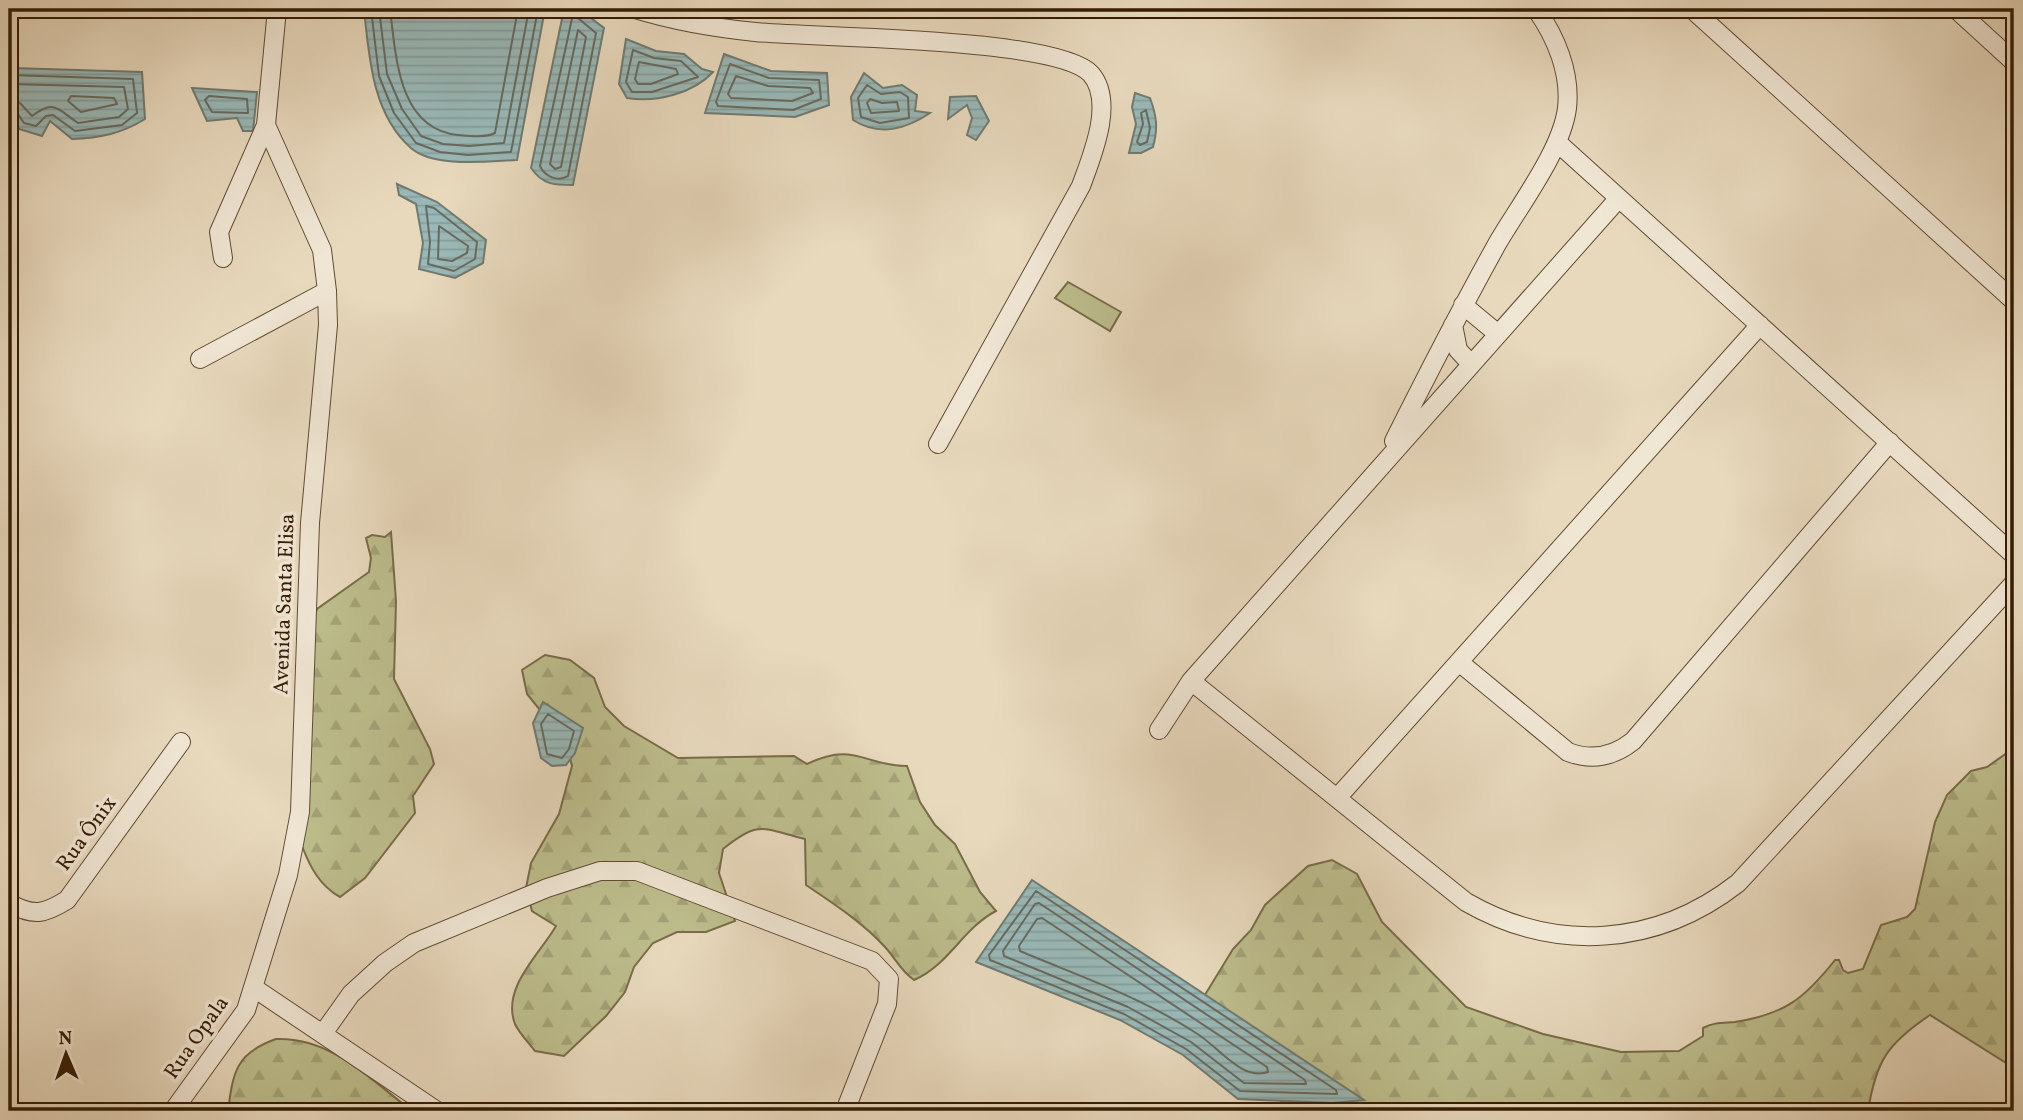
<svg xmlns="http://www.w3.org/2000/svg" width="2023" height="1120" font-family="Vollkorn,serif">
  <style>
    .forest { fill: url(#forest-firs); stroke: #796c48; stroke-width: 2 }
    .pitch { fill: #bdbd8c; stroke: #796c48; stroke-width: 2 }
    .water { fill: url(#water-rules); stroke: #717a70; stroke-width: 2 }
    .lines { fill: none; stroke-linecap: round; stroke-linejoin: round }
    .shore { stroke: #676a5e; stroke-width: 2 }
    .street-casing { stroke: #624b32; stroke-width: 20 }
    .street { stroke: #f0e6d4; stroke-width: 18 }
    .labels { text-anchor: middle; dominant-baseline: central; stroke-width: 7; stroke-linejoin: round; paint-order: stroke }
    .street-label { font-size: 21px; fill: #351c04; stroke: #f0e6d4 }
  </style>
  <defs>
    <pattern id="forest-firs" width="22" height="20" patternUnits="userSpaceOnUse" patternTransform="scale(1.75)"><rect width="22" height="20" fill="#bdbd8c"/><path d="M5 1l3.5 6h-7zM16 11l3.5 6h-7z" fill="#a3a277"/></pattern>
    <pattern id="water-rules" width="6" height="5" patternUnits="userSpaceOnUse" patternTransform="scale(1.75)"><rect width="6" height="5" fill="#99b9b8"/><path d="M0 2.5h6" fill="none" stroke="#849e9d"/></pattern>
  </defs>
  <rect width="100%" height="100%" fill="#e8d9bd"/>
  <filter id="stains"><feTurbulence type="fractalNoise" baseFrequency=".00286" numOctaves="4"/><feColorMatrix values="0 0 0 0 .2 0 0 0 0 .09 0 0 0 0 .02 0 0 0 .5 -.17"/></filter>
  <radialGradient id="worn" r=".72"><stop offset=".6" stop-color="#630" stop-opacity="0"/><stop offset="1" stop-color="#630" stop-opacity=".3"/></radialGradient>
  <!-- forest -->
  <path class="forest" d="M391,532L396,601L394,679L430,749L434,764L413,796L415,813L365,878L340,897C320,886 310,867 302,846L312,621L317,609L369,572L371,558L366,538L372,535L385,537Z
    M545,655L570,660L594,678L605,707L624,726L678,758L794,756L807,764C855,741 864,766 907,766L920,802L935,825L955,844L980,892L996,911C963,928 948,966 914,980C900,970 896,959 885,947C862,922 834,904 806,885L805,839C763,829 760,819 723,849L719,873L735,921L706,932H677L653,943L634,967L625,992L606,1016L564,1056L535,1051C529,1043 519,1033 515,1024C501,988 540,954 556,926L532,911L526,888L531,863L559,814L572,766L566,742L527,694L522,670Z
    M2014,748V1068L1930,1015C1887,1044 1876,1061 1868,1111H1293L1239,1065L1200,1003L1233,949L1251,930L1265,905L1308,866L1332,860L1357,874L1382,922L1466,1007L1543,1034L1621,1052L1679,1051L1703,1036V1028C1714,1022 1723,1023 1735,1022C1785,1014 1804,999 1835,960H1839L1843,970L1848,973L1863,969L1881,925L1907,917L1915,909L1935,822L1947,795L1971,771L1987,767Z
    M276,1039C332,1037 371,1080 412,1111H228C233,1072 236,1053 276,1039Z"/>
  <!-- pitch -->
  <path class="pitch" d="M1068,282L1121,312L1110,331L1055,298Z"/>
  <!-- water -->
  <path class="water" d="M364,9H545L517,160C489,161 433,168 411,148C372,114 369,56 364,9Z
    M564,9H579L604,28L573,185C554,185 543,185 531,168Z
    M626,39L656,51L684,54L702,69L713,72C694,93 656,103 627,98L619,84Z
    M724,54L771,71L827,73L829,105L795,117L705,113Z
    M12,68L142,72L145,119C121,134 99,138 72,139L50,121L42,136L19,129L9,111V69Z
    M864,73L883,88L902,85L917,95L915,111L930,113C906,129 880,137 853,120L851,97Z
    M192,88L257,92L253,131H243L237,118L207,121Z
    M1135,93L1150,98C1157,117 1158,128 1153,147L1141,153H1129L1136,124L1132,107Z
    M976,96L989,121L976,140L967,135L972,118L967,105L948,119L950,97Z
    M397,184L437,202L486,240L483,263L455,278L419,269L423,243L416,204L399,195Z
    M543,702L583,728L575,753L566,765L552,766L541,758L533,723Z
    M1032,880L1364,1100L1332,1103L1238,1099L1183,1055L1120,1020L976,962Z"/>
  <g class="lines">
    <!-- shore -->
    <path class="shore" d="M371,9L379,76L394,113L416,143L440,152L468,155L511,152L538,9
      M379,9L387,74L402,109L421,136L443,144L469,146L504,143L529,9
      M390,9C396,56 398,129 458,135C469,136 485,138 495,133L518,9
      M573,14L596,33L568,176C558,182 545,177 540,166Z
      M578,30L586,37L561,167L555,169L550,164Z
      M633,50L654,58L681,61L698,77L652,92H632L626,82Z
      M639,62L676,69L678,74L651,84H638L635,79Z
      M730,64L769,78L819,80L821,99L793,110L718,106L716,102Z
      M9,75L133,79L137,113L122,125L75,131L53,115L46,116L36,126L24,123L16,111L9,109
      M736,76L768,86L810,88L813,93L792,101L731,98L728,94Z
      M9,84L124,87L128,109L119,117L78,123C57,109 55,99 32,116L20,103L9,100
      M867,85L881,94L900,92L908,97L909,118L880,123L861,117L858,98Z
      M71,96L114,98L117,104L81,112L68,101Z
      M209,96L247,99L248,113L212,112L205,100Z
      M870,99L882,103L897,102L899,111L871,113L867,103Z
      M1146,110L1150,128L1147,142L1140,145L1137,142L1143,124L1141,113Z
      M426,206L434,208L477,242L475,259L454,271L428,264L430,242Z
      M439,226L468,246L467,253L452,261L438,259Z
      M548,714L574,731L569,749L562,758L547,754L541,724Z
      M1036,891L1336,1090L1337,1094L1240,1091L1186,1049L1124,1014L990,960L989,955Z
      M1039,903L1305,1080L1306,1084L1244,1083L1191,1042L1128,1007L1004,956L1003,951L1035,904Z
      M1042,918L1267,1067L1268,1072C1241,1081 1218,1046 1196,1033C1141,997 1079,976 1020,951L1019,946L1037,919Z"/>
    <!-- street casing -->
    <g class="street-casing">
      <path id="street" d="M635,9C674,21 715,28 755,32C816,38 1057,37 1091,74C1115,102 1092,156 1081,186L938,444
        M1692,9L2014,301
        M1956,9L2014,62
        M1558,143L2014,555
        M223,258L219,232L266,125
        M1463,305L1498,334
        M1453,325L1458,350L1471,364
        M200,359L327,291
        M1394,441C1427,375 1461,309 1497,244C1519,206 1562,150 1567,108C1571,73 1556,37 1536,9
        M1459,662L1568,752C1592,761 1613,757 1633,741L1890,442
        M1191,681L1466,902C1555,953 1656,947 1738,883L2014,583
        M1159,730L1191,681L1619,198
        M1337,798L1760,325
        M9,903C34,917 44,914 67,900L181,742
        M254,988L437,1111
        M324,1032L351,994L385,963L414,943L547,888L600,871H637L872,961L889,979L887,1004L845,1111
        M173,1111L246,1010L288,875L300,812L310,523L328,325L327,291L322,250L266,125L277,9"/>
    </g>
    <!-- street -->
    <use href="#street" class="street"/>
  </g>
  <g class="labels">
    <!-- street labels -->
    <g class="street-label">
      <text transform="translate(285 604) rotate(-88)">Avenida Santa Elisa</text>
      <text transform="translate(87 834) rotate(-54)">Rua Ônix</text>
      <text transform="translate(197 1038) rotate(-55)">Rua Opala</text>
    </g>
  </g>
  <!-- margin -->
  <rect width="2023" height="1120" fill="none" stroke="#e8d9bd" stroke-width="35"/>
  <rect x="10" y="10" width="2002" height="1099" fill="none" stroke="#351c04" stroke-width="3.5"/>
  <rect x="18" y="18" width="1988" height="1085" fill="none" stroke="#351c04" stroke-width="2"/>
  <!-- north arrow -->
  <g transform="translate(66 1054) rotate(358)" stroke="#f0e6d4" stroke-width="5" paint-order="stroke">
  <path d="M0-5L12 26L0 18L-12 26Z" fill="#351c04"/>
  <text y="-10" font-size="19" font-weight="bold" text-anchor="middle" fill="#351c04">N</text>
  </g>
  <rect width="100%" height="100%" filter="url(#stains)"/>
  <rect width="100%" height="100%" fill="url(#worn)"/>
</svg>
